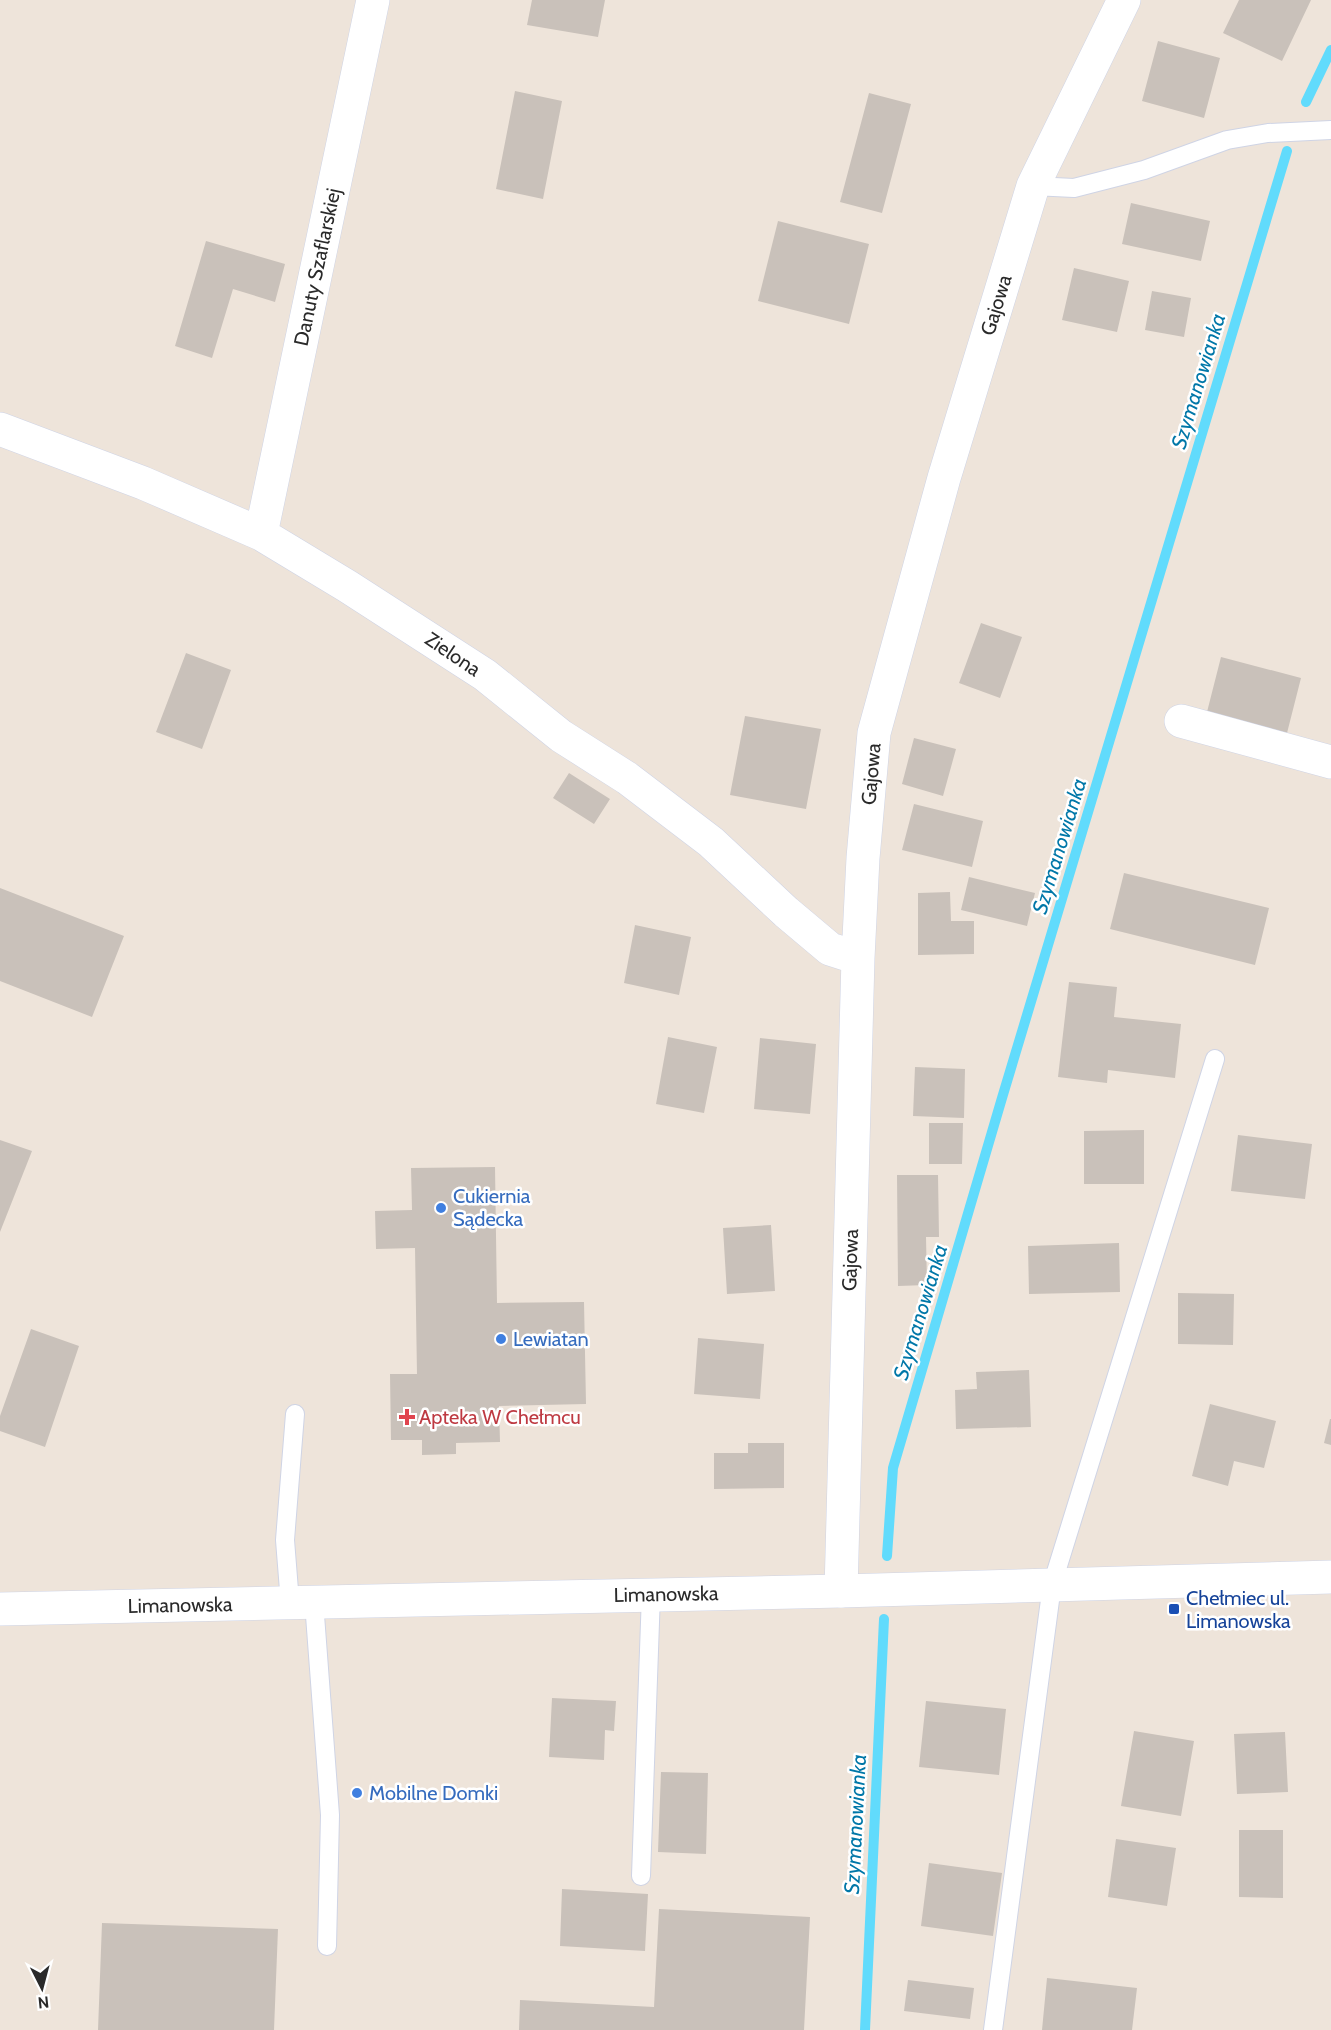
<svg xmlns="http://www.w3.org/2000/svg" width="1331" height="2030" font-family="Cabin,sans-serif">
  <style>
    .lines { fill: none; stroke-linecap: round; stroke-linejoin: round }
    .stream { stroke: #61dbfc; stroke-width: 10 }
    .building { fill: #c9c1ba }
    .lane-casing { stroke: #cfd4e5; stroke-width: 20 }
    .street-casing { stroke: #cfd4e5; stroke-width: 34 }
    .secondary-casing { stroke: #cfd4e5; stroke-width: 34 }
    .lane { stroke: #fff; stroke-width: 18 }
    .street { stroke: #fff; stroke-width: 33 }
    .secondary { stroke: #fff; stroke-width: 33 }
    .shop-dot { fill: #3f7fe0; stroke: #fff; stroke-width: 2 }
    .health-dot { fill: #e0444e; stroke: #fff; stroke-width: 2 }
    .transit-dot { fill: #1a4fb4; stroke: #fff; stroke-width: 2 }
    .labels { text-anchor: middle; dominant-baseline: central; stroke-width: 5; stroke-linejoin: round; paint-order: stroke }
    .street-label { font-size: 20px; fill: #2a2a2a; stroke: #fff }
    .shop-label { font-size: 20px; fill: #366cbe; stroke: #fff; text-anchor: start }
    .health-label { font-size: 20px; fill: #be3a42; stroke: #fff; text-anchor: start }
    .transit-label { font-size: 20px; fill: #164399; stroke: #fff; text-anchor: start }
    .water-label { font-size: 21px; font-style: italic; fill: #0077a8; stroke: #fff }
  </style>
  <rect width="100%" height="100%" fill="#eee4da"/>
  <g class="lines">
    <!-- stream -->
    <path class="stream" d="M1306,102L1331,50
      M887,1556L893,1468L1002,1098L1287,151
      M865,2030L884,1619"/>
  </g>
  <!-- building -->
  <path class="building" d="M532,0H605L598,37L527,25Z
    M1239,0H1311L1282,61L1223,33Z
    M1158,41L1220,58L1204,118L1142,101Z
    M515,91L562,101L543,199L496,189Z
    M869,93L911,104L882,213L840,202Z
    M1131,203L1210,221L1201,261L1122,244Z
    M778,221L869,244L849,324L758,301Z
    M206,241L285,264L275,302L233,289L212,358L175,346Z
    M1074,268L1129,281L1117,332L1062,320Z
    M1152,291L1191,298L1184,337L1145,330Z
    M981,623L1022,637L1000,698L959,683Z
    M186,653L231,670L202,749L156,732Z
    M1221,657L1301,678L1287,733L1207,712Z
    M745,716L821,729L806,809L730,795Z
    M914,738L956,749L943,796L902,784Z
    M569,773L610,799L594,824L553,798Z
    M914,804L983,821L972,867L902,850Z
    M1124,873L1269,908L1255,965L1110,929Z
    M969,877L1035,893L1027,926L961,910Z
    M0,888L124,936L92,1017L0,981Z
    M950,892L951,921H974V954L918,955V893Z
    M635,925L691,937L679,995L624,983Z
    M1069,982L1117,987L1114,1017L1181,1024L1175,1078L1108,1070L1107,1083L1058,1077Z
    M668,1037L717,1047L704,1113L656,1104Z
    M760,1038L816,1044L810,1114L754,1109Z
    M915,1067L965,1069L964,1118L913,1116Z
    M929,1123H963L962,1164H929Z
    M1144,1130V1184H1084V1131Z
    M1238,1135L1312,1144L1305,1199L1231,1191Z
    M0,1140L32,1151L0,1232Z
    M495,1167L497,1303L584,1302L586,1404L499,1406L500,1442L456,1443V1454L422,1455V1440H391L390,1374H417L415,1248L376,1249L375,1211L412,1210L411,1168Z
    M897,1175H938L939,1237H926L927,1285L898,1286Z
    M771,1225L775,1291L727,1294L723,1228Z
    M1119,1243L1120,1292L1029,1294L1028,1246Z
    M1178,1293L1234,1294L1233,1345L1178,1344Z
    M31,1329L79,1346L45,1447L0,1431V1416Z
    M698,1338L764,1344L760,1399L694,1394Z
    M1029,1370L1031,1427L956,1429L955,1390L977,1389L976,1372Z
    M1210,1404L1276,1421L1264,1468L1234,1461L1228,1486L1192,1476Z
    M1330,1419H1331V1445L1324,1443Z
    M748,1443H784V1488L714,1489V1453H748Z
    M552,1698L616,1701L614,1731L605,1730L604,1760L549,1757Z
    M926,1701L1006,1709L999,1775L919,1767Z
    M1134,1731L1194,1741L1181,1816L1121,1806Z
    M1285,1732L1288,1792L1237,1794L1234,1734Z
    M661,1772L708,1773L706,1854L658,1852Z
    M1239,1830H1283V1898L1239,1897Z
    M1116,1839L1176,1848L1167,1906L1108,1897Z
    M929,1863L1002,1873L993,1936L921,1926Z
    M562,1889L648,1894L645,1951L560,1946Z
    M659,1909L810,1917L804,2030H519L520,2000L654,2007Z
    M102,1923L278,1929L274,2030H98Z
    M1047,1978L1137,1988L1132,2030H1042Z
    M908,1980L974,1988L970,2019L904,2011Z"/>
  <g class="lines">
    <!-- lane casing -->
    <g class="lane-casing">
      <path id="lane" d="M1033,186L1074,188L1144,170L1227,140L1268,133L1331,130
        M314,1602L330,1815L327,1946
        M290,1603L285,1540L295,1414
        M641,1876L651,1594
        M993,2030L1052,1585L1215,1059"/>
    </g>
    <!-- street casing -->
    <g class="street-casing">
      <path id="street" d="M0,429L143,483L261,534L347,586L485,675L561,736L627,778L711,842L786,912L830,949L858,958
        M261,534L373,0
        M1181,721L1331,762
        M841,1591L858,958L863,858L874,733L944,478L1033,186L1124,0"/>
    </g>
    <!-- secondary casing -->
    <g class="secondary-casing">
      <path id="secondary" d="M0,1609L841,1591L1331,1577"/>
    </g>
    <!-- lane -->
    <use href="#lane" class="lane"/>
    <!-- street -->
    <use href="#street" class="street"/>
    <!-- secondary -->
    <use href="#secondary" class="secondary"/>
  </g>
  <!-- markers -->
  <g class="shop-dot">
    <circle cx="441" cy="1208" r="6"/>
    <circle cx="501" cy="1339" r="6"/>
    <circle cx="357" cy="1793" r="6"/>
  </g>
  <path class="health-dot" d="M404 1408h6v6h6v6h-6v6h-6v-6h-6v-6h6z"/>
  <rect class="transit-dot" x="1168" y="1603" width="12" height="12" rx="3"/>
  <g class="labels">
    <!-- street labels -->
    <g class="street-label">
      <text transform="translate(317 267) rotate(-78)">Danuty Szaflarskiej</text>
      <text transform="translate(996 305) rotate(-73)">Gajowa</text>
      <text transform="translate(453 654) rotate(34)">Zielona</text>
      <text transform="translate(871 774) rotate(-85)">Gajowa</text>
      <text transform="translate(850 1260) rotate(-88)">Gajowa</text>
      <text transform="translate(666 1594) rotate(-1)">Limanowska</text>
      <text transform="translate(180 1605) rotate(-1)">Limanowska</text>
    </g>
    <!-- shop labels -->
    <g class="shop-label">
      <text x="453" y="1196">Cukiernia<tspan x="453" dy="23">Sądecka</tspan></text>
      <text x="513" y="1339">Lewiatan</text>
      <text x="369" y="1793">Mobilne Domki</text>
    </g>
    <!-- health labels -->
    <g class="health-label">
      <text x="419" y="1417">Apteka W Chełmcu</text>
    </g>
    <!-- transit labels -->
    <g class="transit-label">
      <text x="1186" y="1598">Chełmiec ul.<tspan x="1186" dy="23">Limanowska</tspan></text>
    </g>
    <!-- water labels -->
    <g class="water-label">
      <text transform="translate(1198 381) rotate(-73)">Szymanowianka</text>
      <text transform="translate(1059 846) rotate(-73)">Szymanowianka</text>
      <text transform="translate(920 1312) rotate(-73)">Szymanowianka</text>
      <text transform="translate(855 1824) rotate(-87)">Szymanowianka</text>
    </g>
  </g>
  <!-- north arrow -->
  <g transform="translate(42 1988) rotate(174)" stroke="#ffffff" stroke-width="4.5" paint-order="stroke">
  <path d="M0-4.5L10 22L0 15L-10 22Z" fill="#2a2a2a"/>
  <text y="-9" font-size="16" font-weight="bold" text-anchor="middle" fill="#2a2a2a">N</text>
  </g>
</svg>
